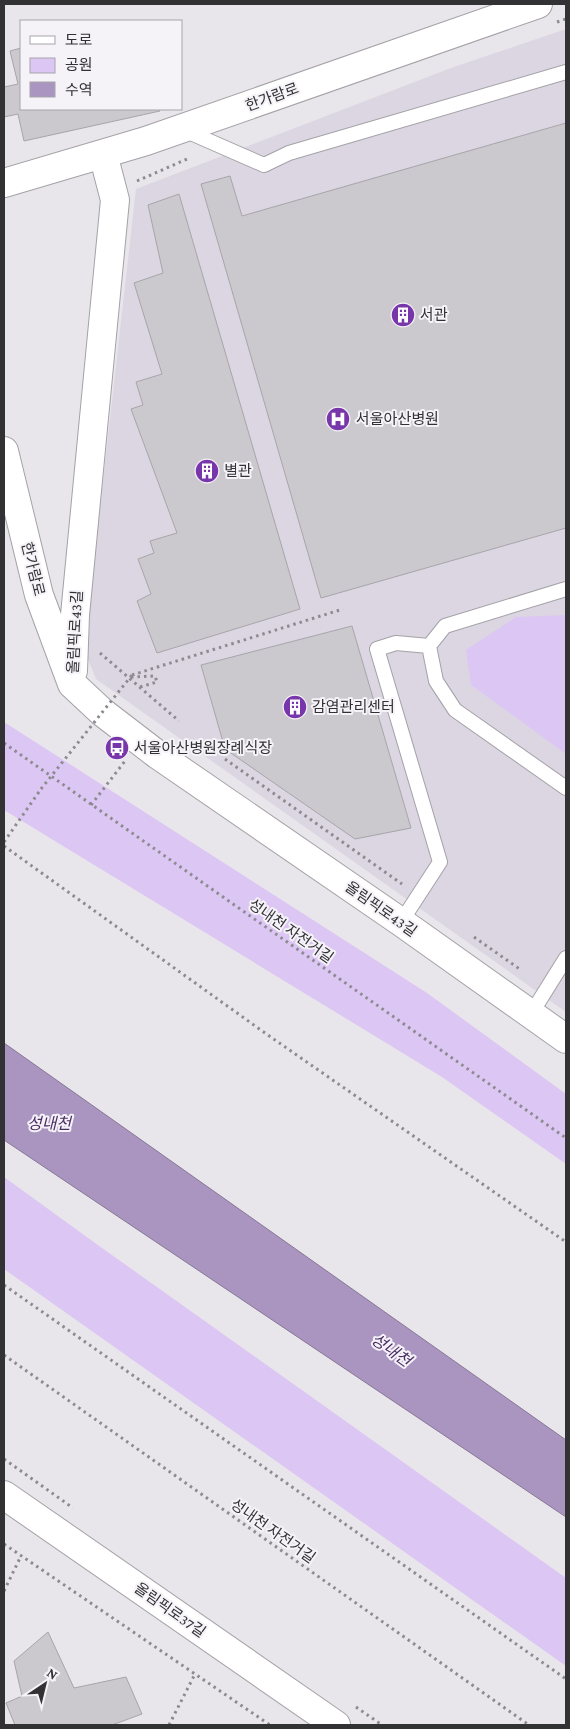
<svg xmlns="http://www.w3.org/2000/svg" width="570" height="1729" font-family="'Crimson Pro','Noto Sans KR',serif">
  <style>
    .built { fill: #dbd6e2 }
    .green { fill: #dcc6f3 }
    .water { fill: #aa95c0; stroke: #867796 }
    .building { fill: #ccc9ce; stroke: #a7a5aa }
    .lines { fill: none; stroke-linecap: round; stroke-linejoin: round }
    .lane-casing { stroke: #a4a2a7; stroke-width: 16 }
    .street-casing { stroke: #a4a2a7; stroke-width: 30 }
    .secondary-casing { stroke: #a4a2a7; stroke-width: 30 }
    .path { stroke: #8d8b90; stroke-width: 3; stroke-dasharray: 2.5 4; stroke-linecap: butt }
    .lane { stroke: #fff; stroke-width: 14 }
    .street { stroke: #fff; stroke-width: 28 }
    .secondary { stroke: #fff; stroke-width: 28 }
    .path-bridge { stroke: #8d8b90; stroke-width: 3; stroke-dasharray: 2.5 4; stroke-linecap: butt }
    .labels { text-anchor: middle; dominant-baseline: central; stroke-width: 4; stroke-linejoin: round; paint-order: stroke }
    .street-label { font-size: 15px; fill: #323134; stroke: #f5f3f8 }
    .poi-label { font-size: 15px; fill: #323134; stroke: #f5f3f8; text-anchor: start }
    .water-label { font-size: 16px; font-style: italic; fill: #4a2d64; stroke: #f5f3f8 }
  </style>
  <rect width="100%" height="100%" fill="#e8e5eb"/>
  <!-- built -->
  <path class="built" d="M566,29V1012L96,679L84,649L136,189L451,68Z"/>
  <!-- green -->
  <path class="green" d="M566,615V754L471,685L466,650L516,617Z
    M4,722L427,993L566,1094V1164L442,1077L4,810Z
    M4,1177L102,1248L566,1578V1666L4,1269Z"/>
  <!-- water -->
  <path class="water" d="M4,1043L566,1440V1517L4,1140Z"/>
  <!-- building -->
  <path class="building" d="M21,48V109H159L160,111L24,141L18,114L4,117V87L18,84L10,51Z
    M566,123V528L321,598L201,184L230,176L242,216Z
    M179,194L300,609L157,653L137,601L151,594L138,559L154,553L150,541L177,533L131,409L143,405L136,382L162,374L134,283L163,273L148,205Z
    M352,626L411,828L355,839L225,749L201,665Z
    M48,1632L74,1688L126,1677L142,1714L112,1725H15L6,1703L22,1696L14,1661Z"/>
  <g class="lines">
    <!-- lane casing -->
    <g class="lane-casing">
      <path id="lane" d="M184,130L264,165L289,153L566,72
        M566,589L445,626L429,646L436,681L455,710L566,788
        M401,922L440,862L377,649L396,643L429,646
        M531,1014L566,958"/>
    </g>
    <!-- street casing -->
    <g class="street-casing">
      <path id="street" d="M4,1495L336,1725"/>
    </g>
    <!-- secondary casing -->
    <g class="secondary-casing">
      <path id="secondary" d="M4,183L146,141L538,4
        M4,451L39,595L72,684L102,712L158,755L401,922L566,1039
        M73,671L75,615L115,200L103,154"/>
    </g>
    <!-- path -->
    <path class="path" d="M557,22L566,19
      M137,181L187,159
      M100,653L179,721
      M132,675L343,609
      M131,677L155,676L157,682L140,687
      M4,743L566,1138
      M225,759L402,884
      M91,805L125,761
      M4,842L41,789
      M4,846L265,1033L566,1242
      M474,937L521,970
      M4,1285L566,1679
      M4,1355L529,1725
      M4,1459L73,1508
      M4,1544L270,1725
      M4,1591L21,1556
      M356,1707L382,1725
      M169,1725L195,1674"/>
    <!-- lane -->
    <use href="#lane" class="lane"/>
    <!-- street -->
    <use href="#street" class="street"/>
    <!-- secondary -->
    <use href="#secondary" class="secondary"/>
    <!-- path-bridge -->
    <path class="path-bridge" d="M41,789L132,675"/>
  </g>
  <!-- icons -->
  <defs>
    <g id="building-disc" transform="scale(1.25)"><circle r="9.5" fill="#7836ab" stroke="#f5f3f8"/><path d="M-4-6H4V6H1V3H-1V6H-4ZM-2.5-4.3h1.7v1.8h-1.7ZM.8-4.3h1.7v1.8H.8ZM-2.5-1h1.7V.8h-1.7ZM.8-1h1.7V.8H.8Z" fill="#fff"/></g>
    <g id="hospital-disc" transform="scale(1.25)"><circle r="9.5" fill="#7836ab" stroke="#f5f3f8"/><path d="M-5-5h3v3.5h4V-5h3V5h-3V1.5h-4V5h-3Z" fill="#fff"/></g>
    <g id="bus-disc" transform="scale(1.25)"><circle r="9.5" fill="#7836ab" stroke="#f5f3f8"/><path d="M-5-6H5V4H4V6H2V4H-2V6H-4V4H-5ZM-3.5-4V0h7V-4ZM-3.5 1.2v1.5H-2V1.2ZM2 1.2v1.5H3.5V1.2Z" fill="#fff"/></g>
  </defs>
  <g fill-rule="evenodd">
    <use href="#building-disc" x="403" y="315"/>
    <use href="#hospital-disc" x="338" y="419"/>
    <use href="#building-disc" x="207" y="471"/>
    <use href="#building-disc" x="295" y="707"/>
    <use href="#bus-disc" x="117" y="748"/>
  </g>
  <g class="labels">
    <!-- street labels -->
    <g class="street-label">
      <text transform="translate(272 97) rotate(-20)">한가람로</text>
      <text transform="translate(33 569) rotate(76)">한가람로</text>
      <text transform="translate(75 632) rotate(-87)">올림픽로43길</text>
      <text transform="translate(381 909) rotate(35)">올림픽로43길</text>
      <text transform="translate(291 931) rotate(35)">성내천 자전거길</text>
      <text transform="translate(273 1531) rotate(35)">성내천 자전거길</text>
      <text transform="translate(170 1610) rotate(35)">올림픽로37길</text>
    </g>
    <!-- poi labels -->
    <g class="poi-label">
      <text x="420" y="315">서관</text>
      <text x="356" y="419">서울아산병원</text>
      <text x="224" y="471">별관</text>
      <text x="312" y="707">감염관리센터</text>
      <text x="134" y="748">서울아산병원장례식장</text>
    </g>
    <!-- water labels -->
    <g class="water-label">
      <text x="49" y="1123">성내천</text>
      <text transform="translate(391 1350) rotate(35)">성내천</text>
    </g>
  </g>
  <!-- border -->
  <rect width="570" height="1729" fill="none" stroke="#323134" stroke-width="10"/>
  <!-- legend -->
  <rect x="20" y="20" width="162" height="90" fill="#f5f3f8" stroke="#a7a5aa"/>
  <rect x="30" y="36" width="25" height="8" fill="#ffffff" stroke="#a7a5aa"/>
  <text x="65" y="45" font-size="15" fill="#323134">도로</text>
  <rect x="30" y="58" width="25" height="15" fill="#dcc6f3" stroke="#a7a5aa"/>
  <text x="65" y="70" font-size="15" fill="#323134">공원</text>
  <rect x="30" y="82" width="25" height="15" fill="#aa95c0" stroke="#a7a5aa"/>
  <text x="65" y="95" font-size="15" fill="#323134">수역</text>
  <!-- north arrow -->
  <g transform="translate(45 1684) rotate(35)" stroke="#f5f3f8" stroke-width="4" paint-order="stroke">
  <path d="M0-4L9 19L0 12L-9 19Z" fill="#323134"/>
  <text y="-8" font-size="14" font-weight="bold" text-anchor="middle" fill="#323134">N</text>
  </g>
</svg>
